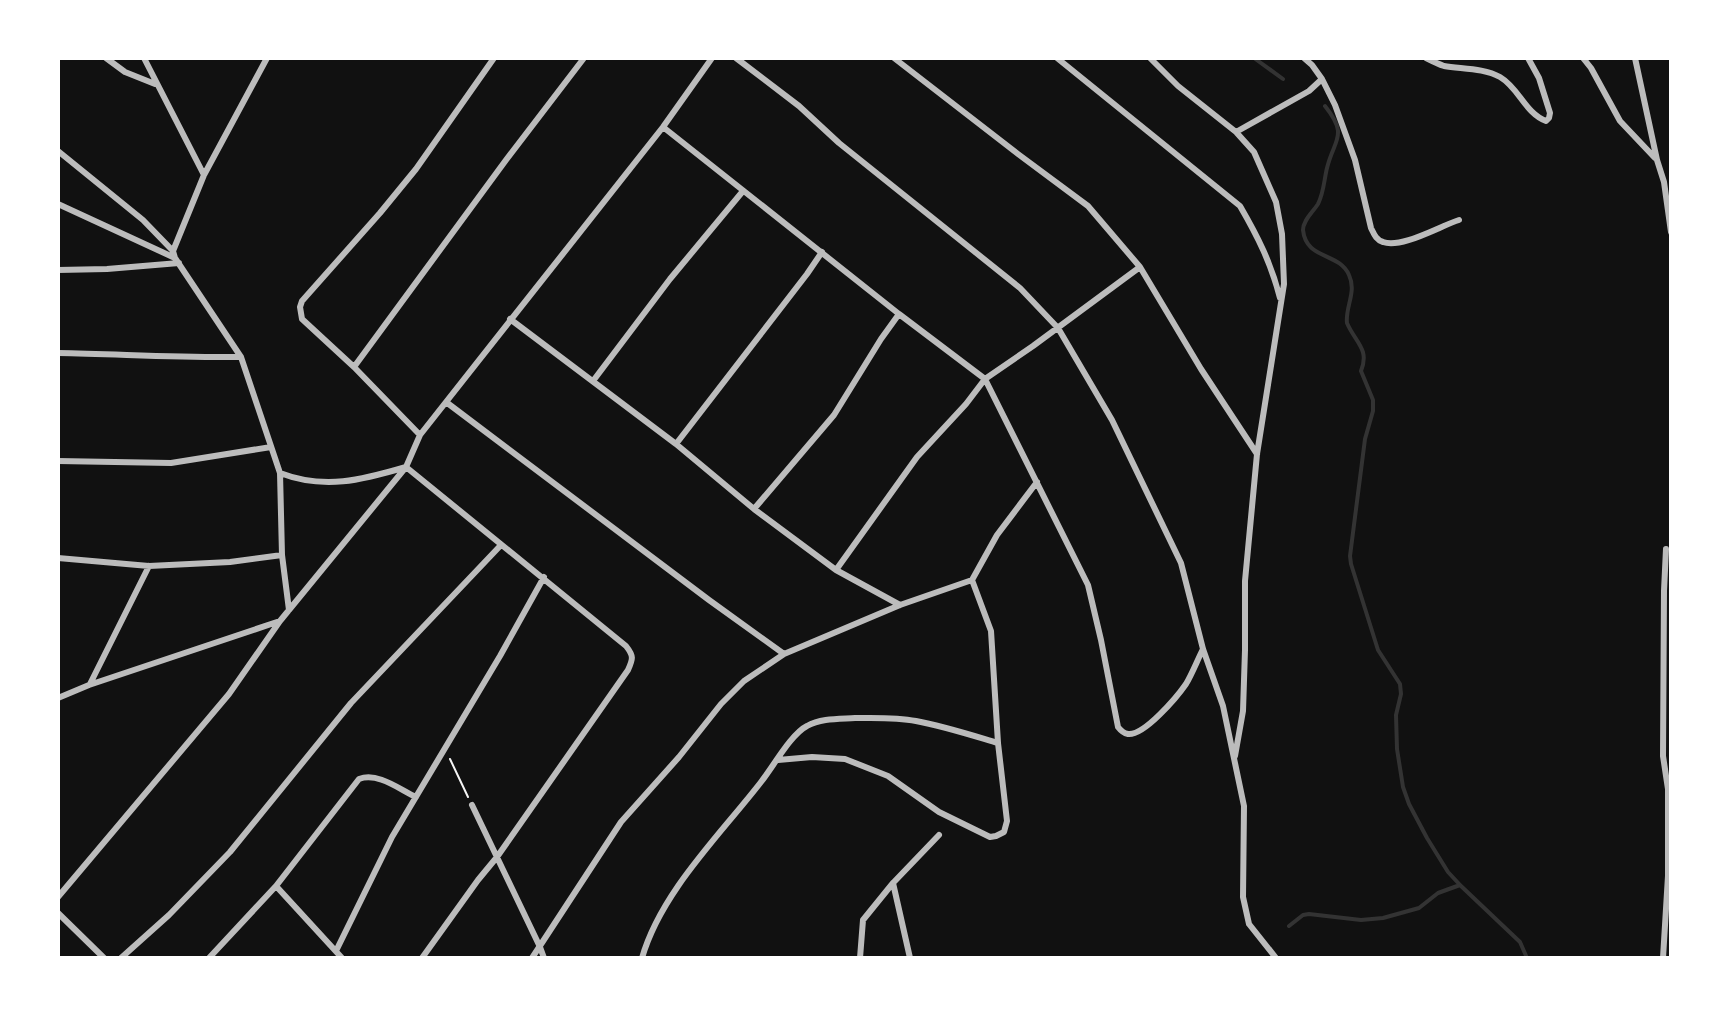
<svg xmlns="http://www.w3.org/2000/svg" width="1729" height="1016" font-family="'PT Sans',sans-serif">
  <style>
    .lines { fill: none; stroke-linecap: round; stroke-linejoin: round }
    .stream { stroke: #333; stroke-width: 4 }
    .path { stroke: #f5f5f5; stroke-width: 2 }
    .minor { stroke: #bcbcbc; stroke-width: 6 }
  </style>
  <rect width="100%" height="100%" fill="#111"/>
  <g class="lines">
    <!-- stream -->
    <path class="stream" d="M1254,58L1283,79
      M1325,106C1349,136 1334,139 1327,168C1324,180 1324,192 1318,204C1313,212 1303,220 1303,230C1306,260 1339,252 1349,275C1357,292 1345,307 1347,323C1355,342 1370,349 1361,371L1373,400V411L1365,439L1350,556L1351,564L1378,650L1400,684L1401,694L1396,715L1397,749L1403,787L1409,804L1427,838L1448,872L1461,886L1520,942L1527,958
      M1289,926L1303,915L1309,914L1361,920L1383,918L1419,908L1438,893L1460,885"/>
    <!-- path -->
    <path class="path" d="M450,759L468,797"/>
    <!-- minor -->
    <path class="minor" d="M106,58L125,72L155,84
      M144,58L204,175
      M736,58L799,106L839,143L1020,288L1058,328L1112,420L1181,563L1203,649L1223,706L1244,806L1243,897L1249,924L1276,958
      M894,58L1018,154L1088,206L1140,267L1201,369L1257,454
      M1057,58L1240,206C1258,237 1271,263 1280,298
      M1150,58L1178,86L1236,132L1254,152L1276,202L1282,234L1284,284L1257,454L1245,581V650L1243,711L1235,756
      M1426,58C1432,61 1438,64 1444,66C1462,69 1484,68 1500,77C1519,88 1525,113 1546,121L1549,118L1550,113L1539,78L1528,58
      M1583,58L1591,68L1620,121L1655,158
      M1635,58L1657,160L1664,182L1671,232
      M1322,79L1335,105L1355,160L1371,228C1374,234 1376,240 1383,242C1401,249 1440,226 1459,220
      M663,127L899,314L985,379L1088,585L1101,640L1118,727C1121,731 1123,733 1128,734C1144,736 1177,697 1186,684C1192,674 1197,661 1203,649
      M1236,132L1309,91L1322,79L1312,65L1304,58
      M58,151L143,220L173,251
      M58,204L175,258L241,357L280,473L282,555L289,610
      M175,258L173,251L204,175L267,58
      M58,270L107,269L179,263
      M510,319L676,444L754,509L836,570L900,605
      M58,353C119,354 180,358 241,357
      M354,367L506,160L584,58
      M593,381L670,279L743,191
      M446,402L709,600L784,654
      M420,435L354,367L302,319L300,307L302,301L380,213L416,169L494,58
      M676,444L807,274L822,252
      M58,461L171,463L271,447
      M406,467L626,646C634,656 633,659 628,670L497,857L478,880L422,958
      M280,473C324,490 362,480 406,467
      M754,509L834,415L881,339L899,314
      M58,558L149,566L230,562L282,555
      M836,570L917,457L966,404L985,379L1033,346L1140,267
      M90,684L149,566
      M58,698L89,685L280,621
      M778,760L812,757L845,759L888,776L939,812L990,837L996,836L1004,832L1007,821L998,743L991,631L972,580
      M472,805L540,947L544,958
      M276,886L342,958
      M58,897L229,694L280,621L406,467L420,435L663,127L712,58
      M58,913L104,958
      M336,951L392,837L500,656L544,577
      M121,958L169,915L230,852L351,703L501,545
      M209,958L276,886L359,779C378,772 399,789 416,797
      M532,958L621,822L679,757L721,704L744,681L784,654L900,605L972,580L997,535L1037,482
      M642,958C661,892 720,835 761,782C773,767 791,734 807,726C821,718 839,719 855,718C875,718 896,717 916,721C943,726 971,735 998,743
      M860,958L863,920L893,883
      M910,958L893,883L939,835
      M1663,958L1668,876V789L1663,756L1664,591L1666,549"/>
  </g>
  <!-- border -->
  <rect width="1729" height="1016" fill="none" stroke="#ffffff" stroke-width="120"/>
</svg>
